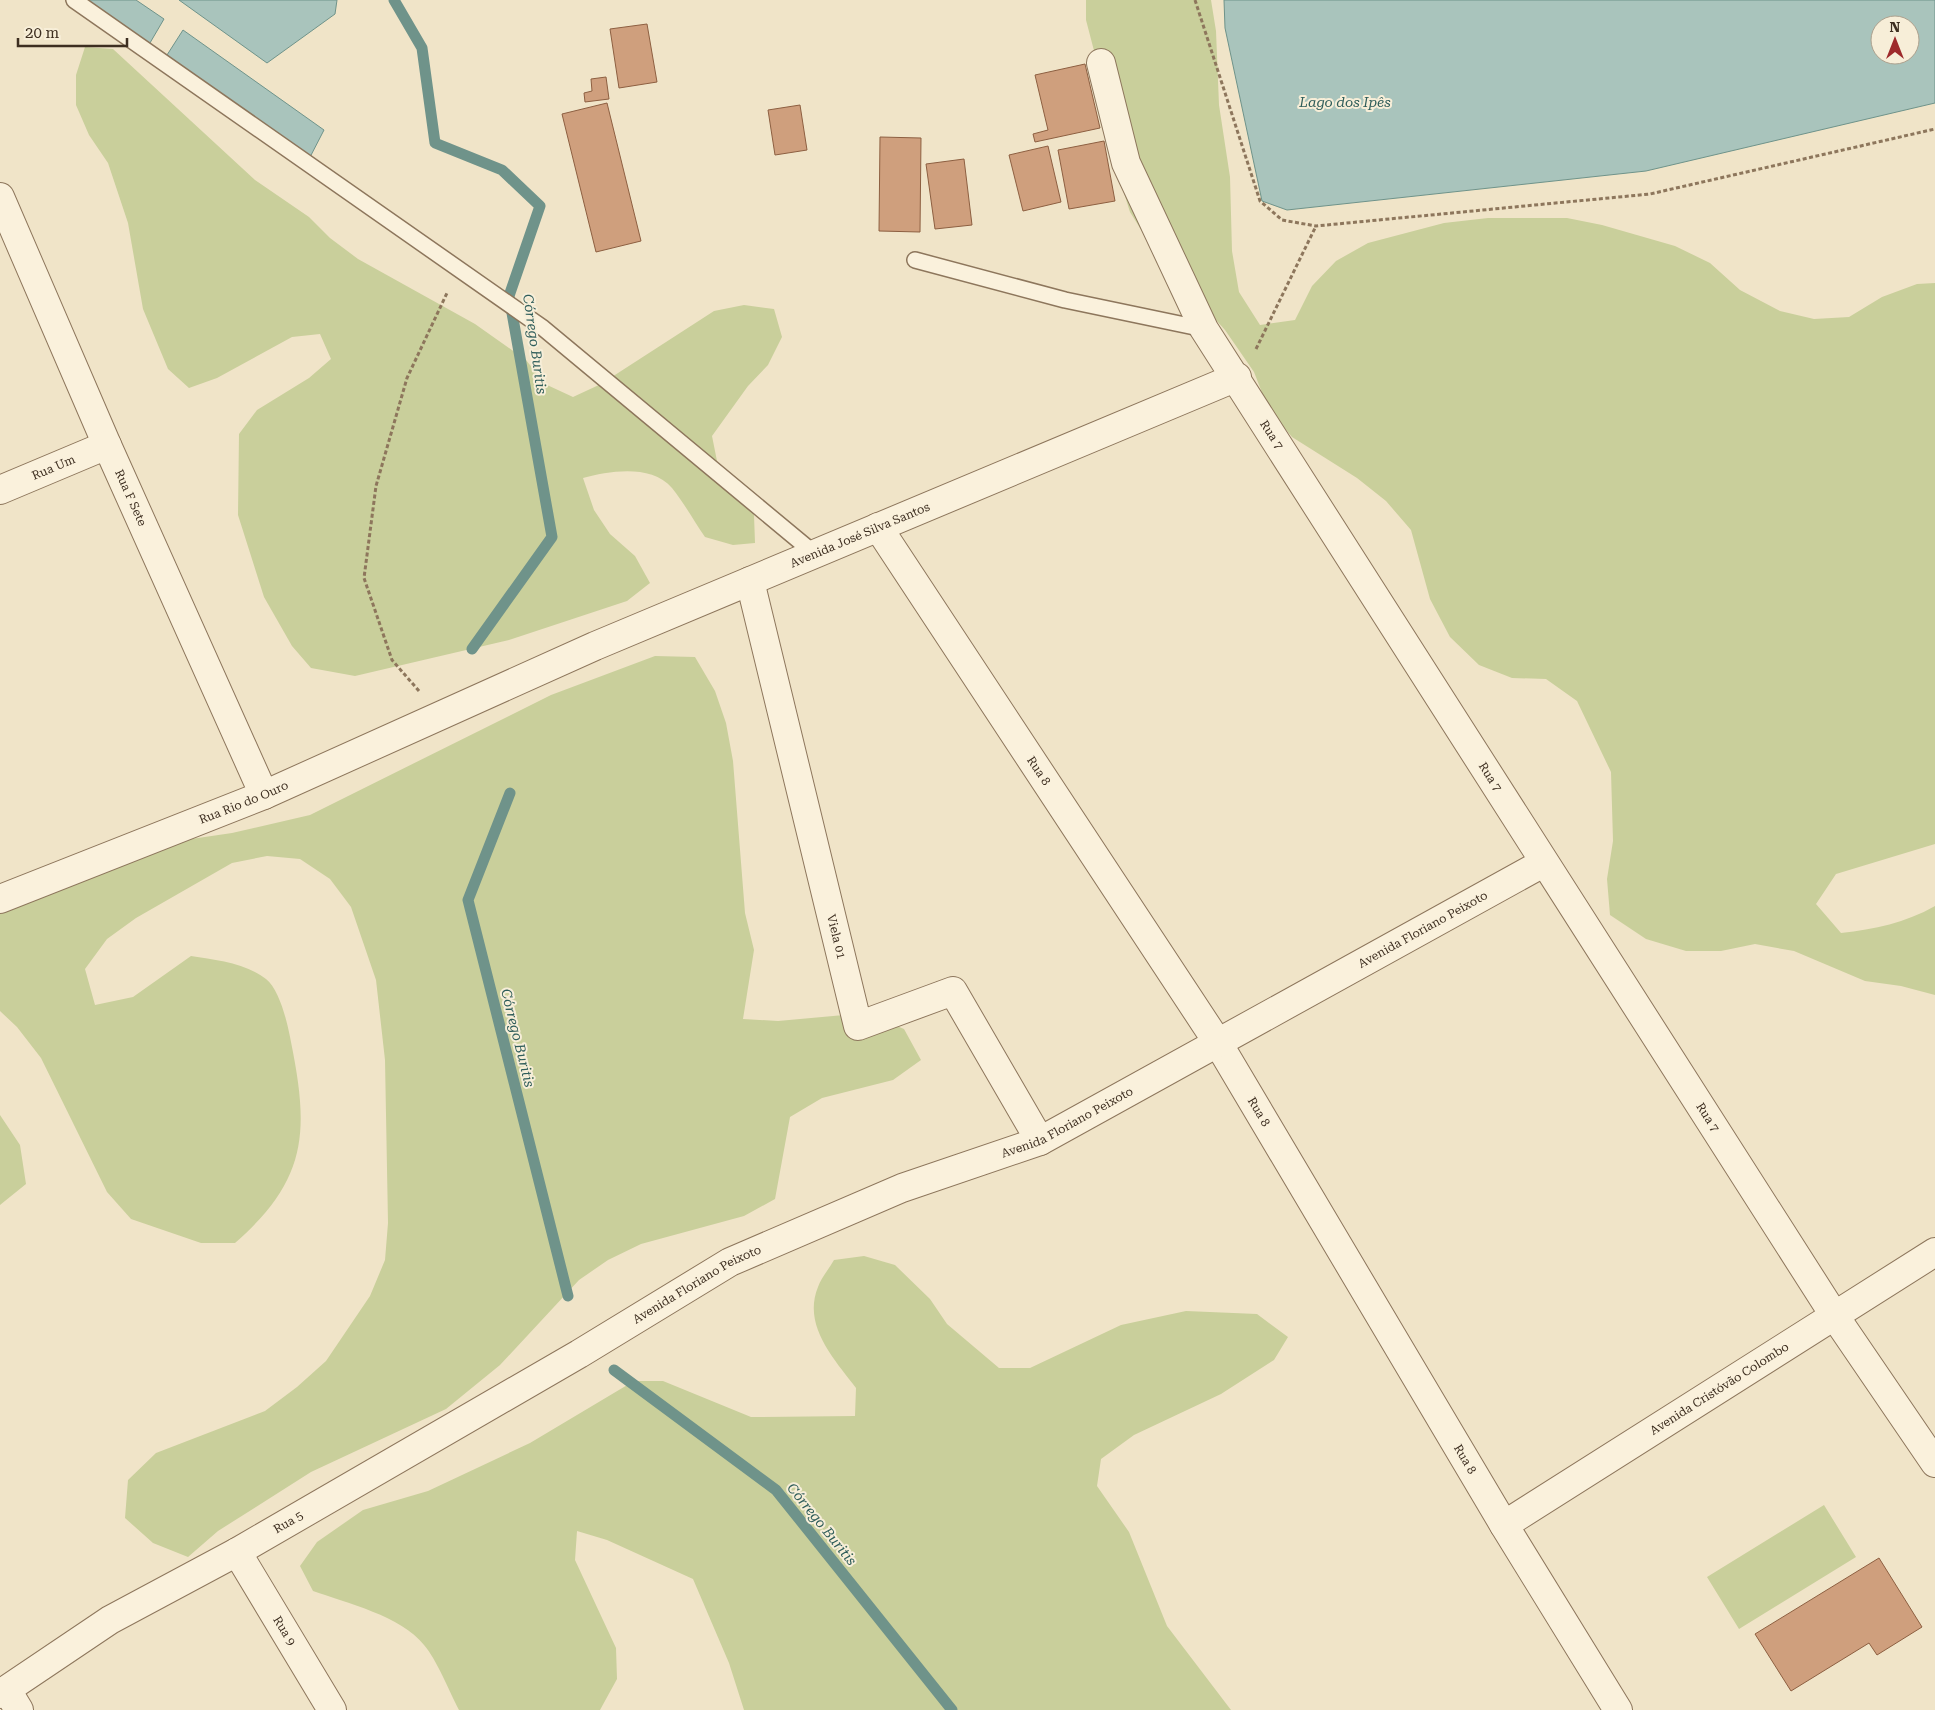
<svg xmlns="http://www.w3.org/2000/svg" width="1935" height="1710" font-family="'Roboto Serif',serif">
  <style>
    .green { fill: #c9cf9b }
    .water { fill: #a9c4bc; stroke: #6f938a; fill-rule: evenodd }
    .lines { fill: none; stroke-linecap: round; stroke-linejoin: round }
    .stream { stroke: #6f938a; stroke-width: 11 }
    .building { fill: #cf9f7d; stroke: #8d5f41 }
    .lane-casing { stroke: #8d765c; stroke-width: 18 }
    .street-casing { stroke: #8d765c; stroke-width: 30 }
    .path { stroke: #8d765c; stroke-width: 3; stroke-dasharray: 4 2.5; stroke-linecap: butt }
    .lane { stroke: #faf1dc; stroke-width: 15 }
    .street { stroke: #faf1dc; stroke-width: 28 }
    .labels { text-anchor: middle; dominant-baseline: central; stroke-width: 4; stroke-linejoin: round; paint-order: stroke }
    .street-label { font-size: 12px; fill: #3d2e20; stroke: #f7eed8 }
    .water-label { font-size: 14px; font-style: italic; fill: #2f5d5a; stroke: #f7eed8 }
  </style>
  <rect width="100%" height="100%" fill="#f0e4c8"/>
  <!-- green -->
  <path class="green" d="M1086,0H1211L1216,31L1219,105L1230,177L1232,251L1239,292L1260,325L1295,320L1312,286L1336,261L1368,243L1444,223L1488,218H1567L1602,225L1675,246L1710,263L1740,290L1780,311L1814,319L1849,317L1882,297L1917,284L1935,283V844L1836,874L1816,904L1841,933C1875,929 1905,923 1935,906V995L1901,986L1865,981L1794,951L1755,944L1721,951H1686L1646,939L1610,915L1607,879L1613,841L1611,772L1577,701L1546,679L1512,678L1479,665L1450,637L1430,599L1411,530L1386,501L1357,478L1292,437L1268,408L1254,372L1225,330L1198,300L1170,276L1130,212L1117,171L1116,135L1086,20Z
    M85,47L113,49L255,180L309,217L330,238L358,259L475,324L526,360L545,384L573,397L601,384L714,311L744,305L774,309L782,337L768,365L748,386L712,436L718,466L754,515L755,543L733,545L705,537C694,521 684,503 672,488C651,464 610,471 583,478L594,510L610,534L635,556L650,583L627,601L509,640L355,676L311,668L292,646L264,597L238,515L239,434L257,410L309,378L331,359L320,334L292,337L217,378L189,388L168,369L143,309L128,223L108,163L89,135L76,105V75Z
    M655,656L695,657L715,691L726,723L733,761L745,913L754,950L743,1019L778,1021L866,1013L904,1029L921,1060L893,1080L822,1098L790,1117L775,1199L744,1216L641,1244L608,1260L579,1280L500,1365L446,1409L311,1472L218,1531L188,1557L153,1543L125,1518L128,1480L156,1453L265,1411L297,1387L326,1361L370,1296L385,1260L388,1223L385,1060L376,980L351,907L330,879L300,859L267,856L232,863L136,918L107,939L85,969L95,1005L133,997L191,956C216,960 246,963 266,979C280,990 288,1025 291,1042C309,1131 308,1179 235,1243H201L131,1219L107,1192L41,1058L17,1027L0,1011V914L68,882L123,849L232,833L310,815L551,695Z
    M0,1115L20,1145L26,1184L0,1205Z
    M864,1256L895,1265L930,1299L947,1324L999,1368H1030L1121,1325L1186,1311L1257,1314L1288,1337L1274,1360L1221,1394L1134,1435L1101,1459L1097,1486L1129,1532L1167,1626L1231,1710H744L729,1663L693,1579L607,1540L577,1531L575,1560L616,1648L617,1679L600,1710H459C449,1691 437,1660 424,1645C401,1616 347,1603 313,1591L300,1566L317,1542L363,1510L428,1491L530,1443L634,1381H663L751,1417L855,1416L856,1388C835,1360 802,1326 818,1287C821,1278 829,1269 834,1260Z
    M1824,1505L1856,1557L1739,1629L1707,1577Z"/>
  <!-- water -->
  <path class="water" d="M83,0H136L164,19L147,48Z
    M179,0H337L335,14L267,63Z
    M1224,0H1935V103L1646,171L1287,210L1262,201L1225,28ZM1880,25H1910V55H1880Z
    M183,30L324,130L308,161L167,55Z"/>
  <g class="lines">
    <!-- stream -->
    <path class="stream" d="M394,0L422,48L435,143L502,170L540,206L509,296L552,537L472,649
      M510,793L468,900L568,1296
      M614,1370L776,1490L952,1710"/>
  </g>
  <!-- building -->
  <path class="building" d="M647,24L657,82L619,88L610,29Z
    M1085,64L1100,128L1035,142L1033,134L1048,130L1035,75Z
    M606,77L609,99L585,102L584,93L592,91L591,79Z
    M607,103L641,241L596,252L562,114Z
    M800,105L807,150L775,155L768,110Z
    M880,137L921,138L920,232L879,231Z
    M1104,141L1115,201L1069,209L1058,150Z
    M1048,146L1061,202L1023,211L1009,155Z
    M964,159L972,225L935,229L926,164Z
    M1879,1558L1922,1627L1877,1655L1869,1643L1791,1691L1755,1634Z"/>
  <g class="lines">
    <!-- lane casing -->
    <g class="lane-casing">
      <path id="lane" d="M74,0L543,328L815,554
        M915,260L1065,300L1204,329"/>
    </g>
    <!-- street casing -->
    <g class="street-casing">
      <g id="street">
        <path id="s1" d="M1101,63L1126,163L1204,329L1834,1315L1935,1463"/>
        <path id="s2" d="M0,197L107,445L264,795"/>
        <path id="s3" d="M0,490L107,445"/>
        <path id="s4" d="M878,527L1218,1043L1504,1525L1618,1710"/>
        <path id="s5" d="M750,581L858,1026L953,991L1040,1141"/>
        <path id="s6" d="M0,899L264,795L595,646L1237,377"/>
        <path id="s7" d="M1504,1525L1935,1252"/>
        <path id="s8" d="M237,1552L332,1710"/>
        <path d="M7,1690L19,1710"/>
        <path id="s9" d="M0,1694L110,1620L237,1552L579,1354L730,1262L902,1188L1040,1141L1543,863"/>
      </g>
    </g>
    <!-- path -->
    <path class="path" d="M1195,0L1260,201L1282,220L1316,226L1650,194L1935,129
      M1256,349L1316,226
      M419,691L392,660L364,578L376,486L407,378L447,293"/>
    <!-- lane -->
    <use href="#lane" class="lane"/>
    <!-- street -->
    <use href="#street" class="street"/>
  </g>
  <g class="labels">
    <!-- street labels -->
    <g class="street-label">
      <text stroke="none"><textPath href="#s1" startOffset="412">Rua 7</textPath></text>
      <text stroke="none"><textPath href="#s3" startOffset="58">Rua Um</textPath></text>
      <text stroke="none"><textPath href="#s2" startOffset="328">Rua F Sete</textPath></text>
      <text stroke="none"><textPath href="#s6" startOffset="934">Avenida José Silva Santos</textPath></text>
      <text stroke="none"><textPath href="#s4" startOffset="292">Rua 8</textPath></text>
      <text stroke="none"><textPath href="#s1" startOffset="818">Rua 7</textPath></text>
      <text stroke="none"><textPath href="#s6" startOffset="262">Rua Rio do Ouro</textPath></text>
      <text stroke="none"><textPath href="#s9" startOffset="1619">Avenida Floriano Peixoto</textPath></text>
      <text stroke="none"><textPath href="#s5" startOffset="366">Viela 01</textPath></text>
      <text stroke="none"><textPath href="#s4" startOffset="698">Rua 8</textPath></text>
      <text stroke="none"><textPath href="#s1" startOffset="1222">Rua 7</textPath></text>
      <text stroke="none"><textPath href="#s9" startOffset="1214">Avenida Floriano Peixoto</textPath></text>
      <text stroke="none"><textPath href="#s9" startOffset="809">Avenida Floriano Peixoto</textPath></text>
      <text stroke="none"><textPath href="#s7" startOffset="255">Avenida Cristóvão Colombo</textPath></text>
      <text stroke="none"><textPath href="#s4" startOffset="1102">Rua 8</textPath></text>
      <text stroke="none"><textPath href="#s9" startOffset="336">Rua 5</textPath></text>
      <text stroke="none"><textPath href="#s8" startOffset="92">Rua 9</textPath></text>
    </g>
    <!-- water labels -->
    <g class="water-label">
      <text x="1345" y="102">Lago dos Ipês</text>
      <text transform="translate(535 344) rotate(82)">Córrego Buritis</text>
      <text transform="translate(518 1038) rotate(76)">Córrego Buritis</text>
      <text transform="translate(822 1524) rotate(51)">Córrego Buritis</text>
    </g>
  </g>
  <!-- north arrow -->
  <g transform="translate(1895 40)"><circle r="24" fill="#f7eed8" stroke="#ada18e"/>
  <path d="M0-4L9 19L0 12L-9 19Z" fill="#9e2a2b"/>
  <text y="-8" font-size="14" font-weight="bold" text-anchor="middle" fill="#3d2e20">N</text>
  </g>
  <!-- scale -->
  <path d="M18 38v8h109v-8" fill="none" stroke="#3d2e20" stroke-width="2.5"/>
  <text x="25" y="38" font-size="15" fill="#3d2e20" stroke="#f7eed8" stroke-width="4" paint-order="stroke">20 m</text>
</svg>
